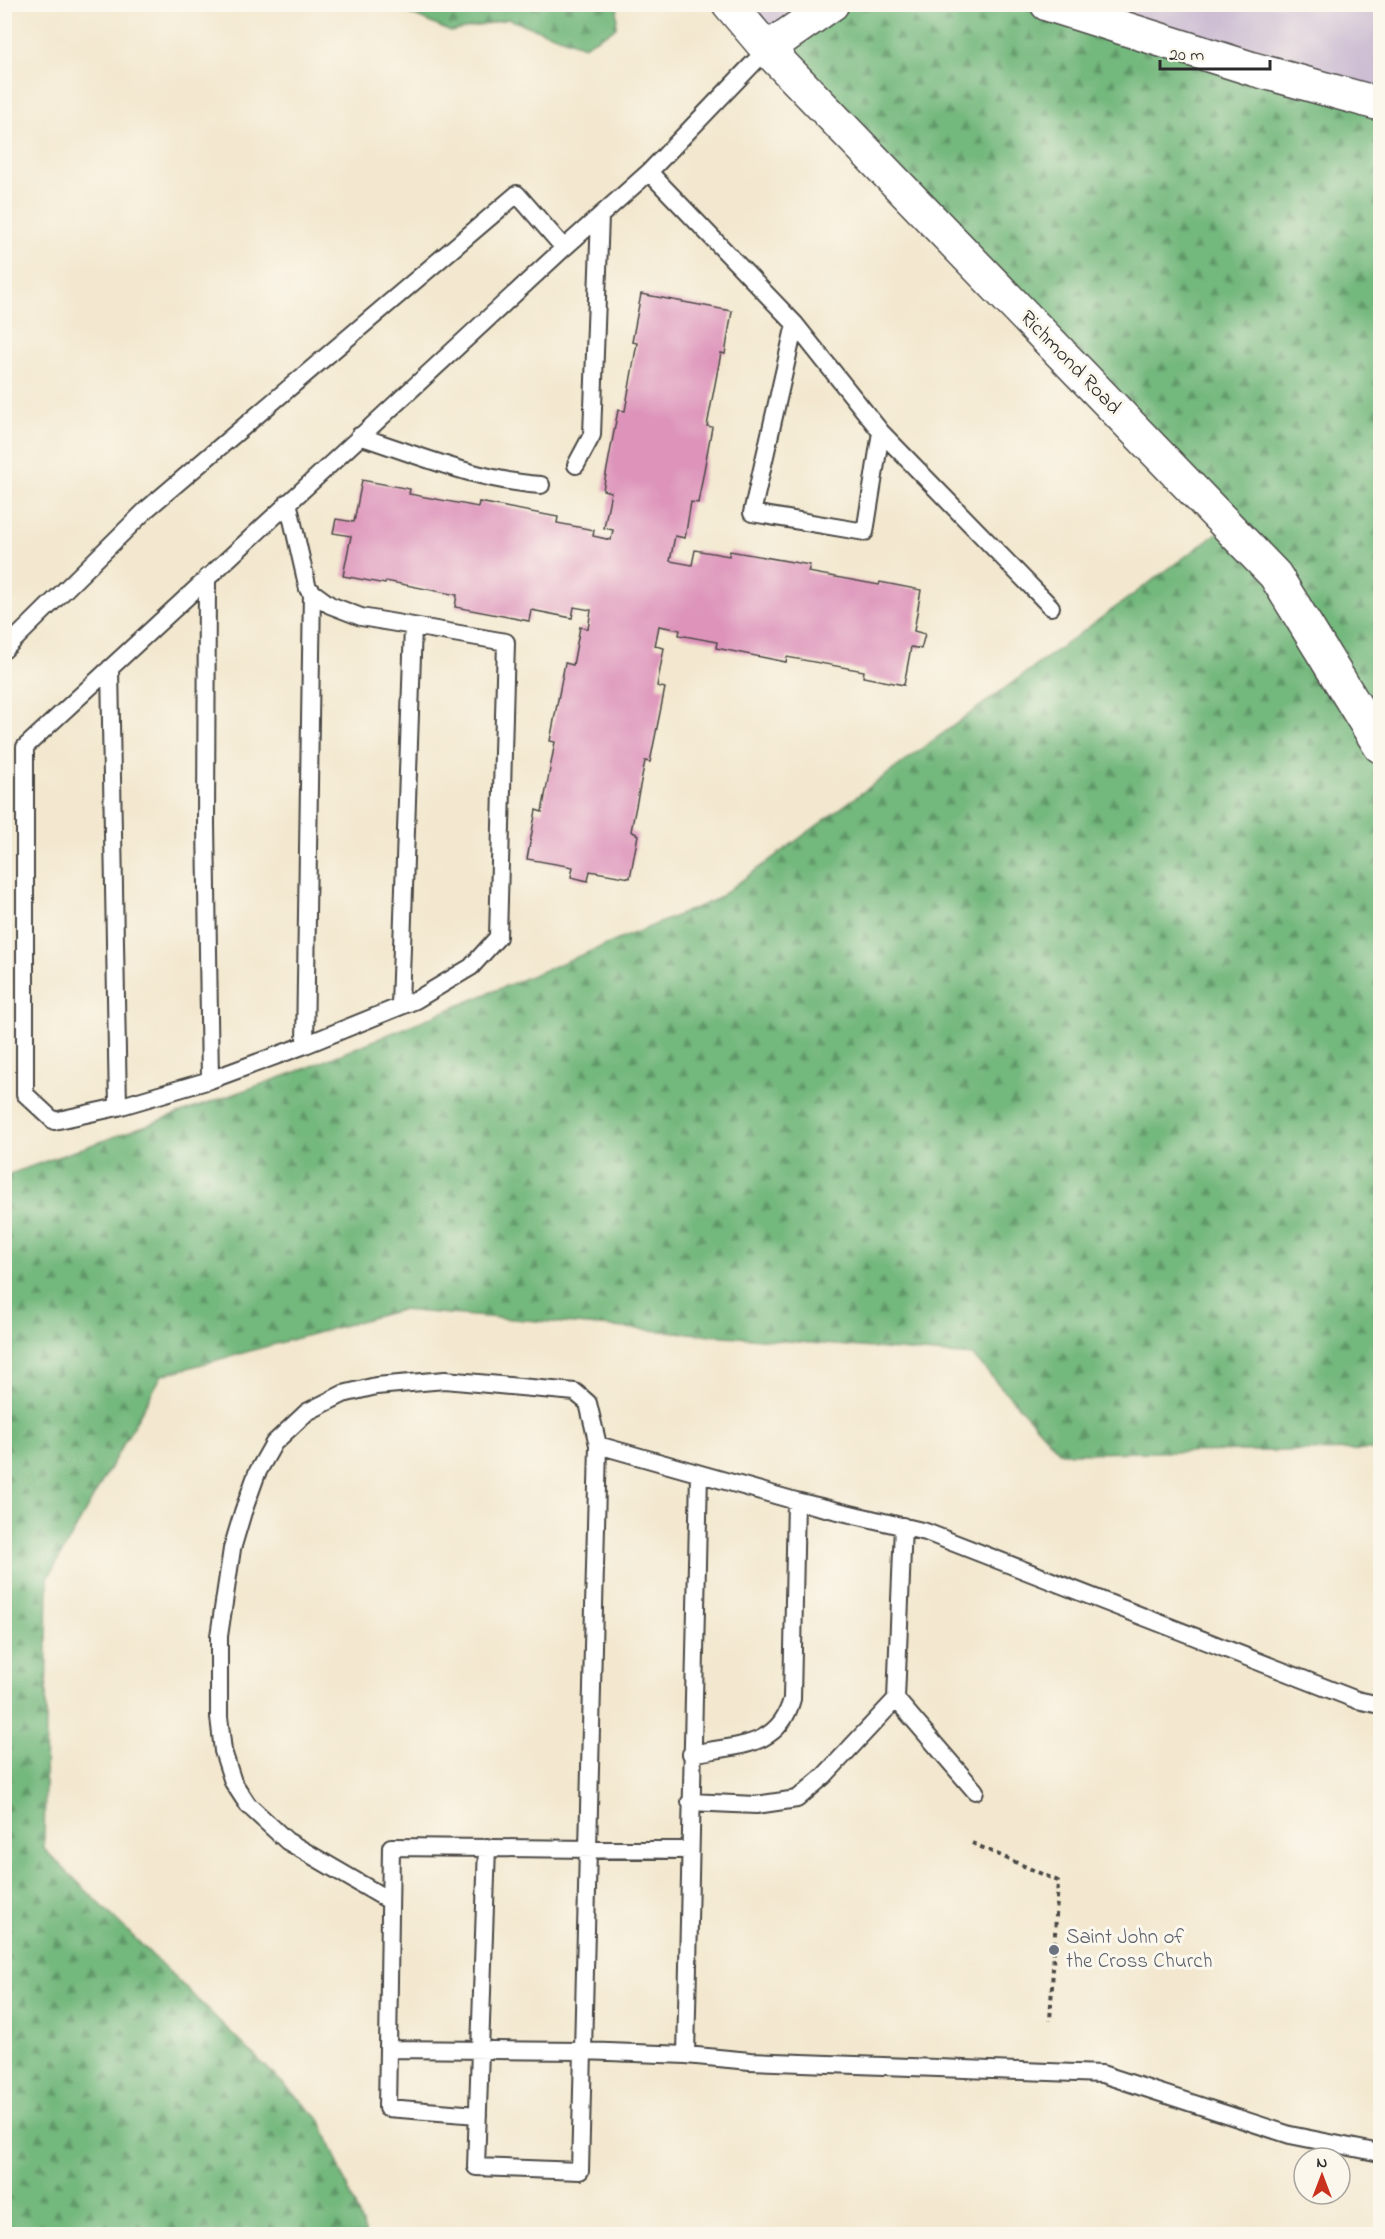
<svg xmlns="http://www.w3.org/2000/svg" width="1385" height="2239" font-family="'Indie Flower',sans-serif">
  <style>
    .industrial { fill: #cdbed3 }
    .forest { fill: url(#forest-firs); stroke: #4f7254; stroke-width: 1.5 }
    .building { fill: #dd93ba }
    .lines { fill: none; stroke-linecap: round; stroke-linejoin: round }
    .service-casing { stroke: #494744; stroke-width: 20 }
    .tertiary-casing { stroke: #494744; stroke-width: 36 }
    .primary-casing { stroke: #494744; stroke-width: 36 }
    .path { stroke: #494744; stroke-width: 4; stroke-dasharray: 4.5 4.5; stroke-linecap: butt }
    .service { stroke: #fff; stroke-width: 16 }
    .tertiary { stroke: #fff; stroke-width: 33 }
    .primary { stroke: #fff; stroke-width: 33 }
    .worship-dot { fill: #6b7280; stroke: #fbf7ec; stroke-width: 2 }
    .labels { text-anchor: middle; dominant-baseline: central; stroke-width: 6; stroke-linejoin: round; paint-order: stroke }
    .street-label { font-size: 21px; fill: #2b2b2b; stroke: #fbf7ec }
    .worship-label { font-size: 21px; fill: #5b616d; stroke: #fbf7ec; text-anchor: start }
  </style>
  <defs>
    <pattern id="forest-firs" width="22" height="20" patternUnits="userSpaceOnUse" patternTransform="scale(1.5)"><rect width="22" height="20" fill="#73b87d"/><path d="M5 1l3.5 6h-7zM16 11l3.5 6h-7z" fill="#5f9667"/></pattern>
  </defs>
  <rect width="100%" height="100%" fill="#fbf7ec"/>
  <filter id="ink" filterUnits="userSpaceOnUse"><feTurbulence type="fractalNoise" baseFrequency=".0167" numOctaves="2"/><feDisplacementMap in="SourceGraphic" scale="12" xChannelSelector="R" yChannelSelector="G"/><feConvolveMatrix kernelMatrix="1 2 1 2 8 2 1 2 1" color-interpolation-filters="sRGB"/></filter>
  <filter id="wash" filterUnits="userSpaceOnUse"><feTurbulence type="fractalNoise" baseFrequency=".008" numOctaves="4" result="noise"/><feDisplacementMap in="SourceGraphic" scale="24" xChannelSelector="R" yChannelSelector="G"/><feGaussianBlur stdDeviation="1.35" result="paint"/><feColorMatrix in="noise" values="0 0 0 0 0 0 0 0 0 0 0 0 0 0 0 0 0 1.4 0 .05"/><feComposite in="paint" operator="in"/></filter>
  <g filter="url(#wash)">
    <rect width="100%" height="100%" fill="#f3e8cf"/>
    <!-- industrial -->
    <path class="industrial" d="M729,5H832L767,49Z
      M1047,5H1380V104Z"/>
    <!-- forest -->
    <path class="forest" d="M397,5H618L616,28L584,46L508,19L451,32L401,10Z
      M832,5H1047L1380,104V1450L1061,1453L973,1356L400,1310L162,1375L48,1578L44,1849L321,2121L366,2234H5L4,1176L307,1068L715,900L1227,526L767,49Z"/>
    <g id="blocks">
      <!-- building -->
      <path class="building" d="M641,294L732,311L725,354L721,353L707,426L712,427L698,503L691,502L685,538L675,536L670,561L692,565L695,550L729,556L730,551L810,565L808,572L879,585L880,582L921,590L914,631L925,634L921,649L911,647L904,685L863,677L864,671L787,657L786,662L716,648L717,642L679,635L680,630L659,626L655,646L664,648L657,686L665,688L650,762L645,761L631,831L638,835L630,878L590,871L588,881L571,877L573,867L527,859L536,810L542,812L555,742L550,741L565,663L573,665L580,627L588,629L591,610L574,607L572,618L531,610L529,621L455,607L457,595L386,581L385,584L343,576L351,536L333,533L336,519L354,522L362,480L410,489L409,494L478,507L479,502L558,517L557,523L594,530L593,536L611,540L613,530L604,528L611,492L603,490L618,410L625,411L637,343L632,342Z"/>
    </g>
  </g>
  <g filter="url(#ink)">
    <use href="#blocks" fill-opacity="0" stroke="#494744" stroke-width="1.5"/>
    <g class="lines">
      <!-- service casing -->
      <g class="service-casing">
        <path id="service" d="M649,172L795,324L881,432L1051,607
          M795,324L752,513L865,532L881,432
          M359,436C418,455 479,481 541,485
          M576,465L592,435L600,216
          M288,502L308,589L330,605L361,617L506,642L498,937L471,967L416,1000L305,1045L210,1080L118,1107L54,1121L25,1094V747L564,248
          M207,577L206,824L210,1080
          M4,650L147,509L517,194L564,248L649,172L767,49
          M110,668L118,1107
          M400,1005L413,626
          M305,1045L312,591
          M598,1445L796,1501L926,1532L1357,1700L1380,1705
          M896,1699L975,1791
          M691,1754C735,1745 779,1749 792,1699L796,1501
          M690,1802L756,1805L797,1799L824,1776L896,1699L903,1526
          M487,1847L476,2167L580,2171L583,2051L388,2049L391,1847L690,1850
          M390,1901L287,1841L248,1805L233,1782L223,1751L219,1717V1636L232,1549L243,1512L257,1473L274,1443L307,1412L343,1394L376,1386L445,1380L575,1392L588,1403L598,1445L583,2051L686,2055L750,2061L1102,2074L1290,2135L1380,2153
          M388,2049L387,2108L478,2115
          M686,2055L699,1474"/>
      </g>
      <!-- tertiary casing -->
      <g class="tertiary-casing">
        <path id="tertiary" d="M1047,4L1253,69L1380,104
          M767,49L832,4"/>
      </g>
      <!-- primary casing -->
      <g class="primary-casing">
        <path id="primary" d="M729,4L767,49L1275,575L1380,746"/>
      </g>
      <!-- path -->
      <path class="path" d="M972,1843L1058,1881L1050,2021"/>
      <!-- service -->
      <use href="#service" class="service"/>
      <!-- tertiary -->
      <use href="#tertiary" class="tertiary"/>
      <!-- primary -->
      <use href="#primary" class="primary"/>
    </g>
  </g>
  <!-- markers -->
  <circle class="worship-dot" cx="1054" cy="1950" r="6"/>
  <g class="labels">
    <!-- street labels -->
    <g class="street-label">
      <text transform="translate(1070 363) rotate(46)">Richmond Road</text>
    </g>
    <!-- worship labels -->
    <g class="worship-label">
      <text x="1066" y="1938">Saint John of<tspan x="1066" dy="24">the Cross Church</tspan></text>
    </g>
  </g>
  <!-- margin -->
  <rect width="1385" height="2239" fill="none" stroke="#fbf7ec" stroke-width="24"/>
  <!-- north arrow -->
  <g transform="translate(1322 2176)"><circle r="28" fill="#fbf7ec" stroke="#a8a59f" stroke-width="1.5"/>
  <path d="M0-4.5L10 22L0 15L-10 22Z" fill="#c8321e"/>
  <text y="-9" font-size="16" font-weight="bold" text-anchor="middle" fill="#2b2b2b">N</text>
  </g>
  <!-- scale -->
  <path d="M1160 60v9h110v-9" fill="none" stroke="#2b2b2b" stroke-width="3"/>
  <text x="1169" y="60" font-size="18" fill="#2b2b2b" stroke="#fbf7ec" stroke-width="4.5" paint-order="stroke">20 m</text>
</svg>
